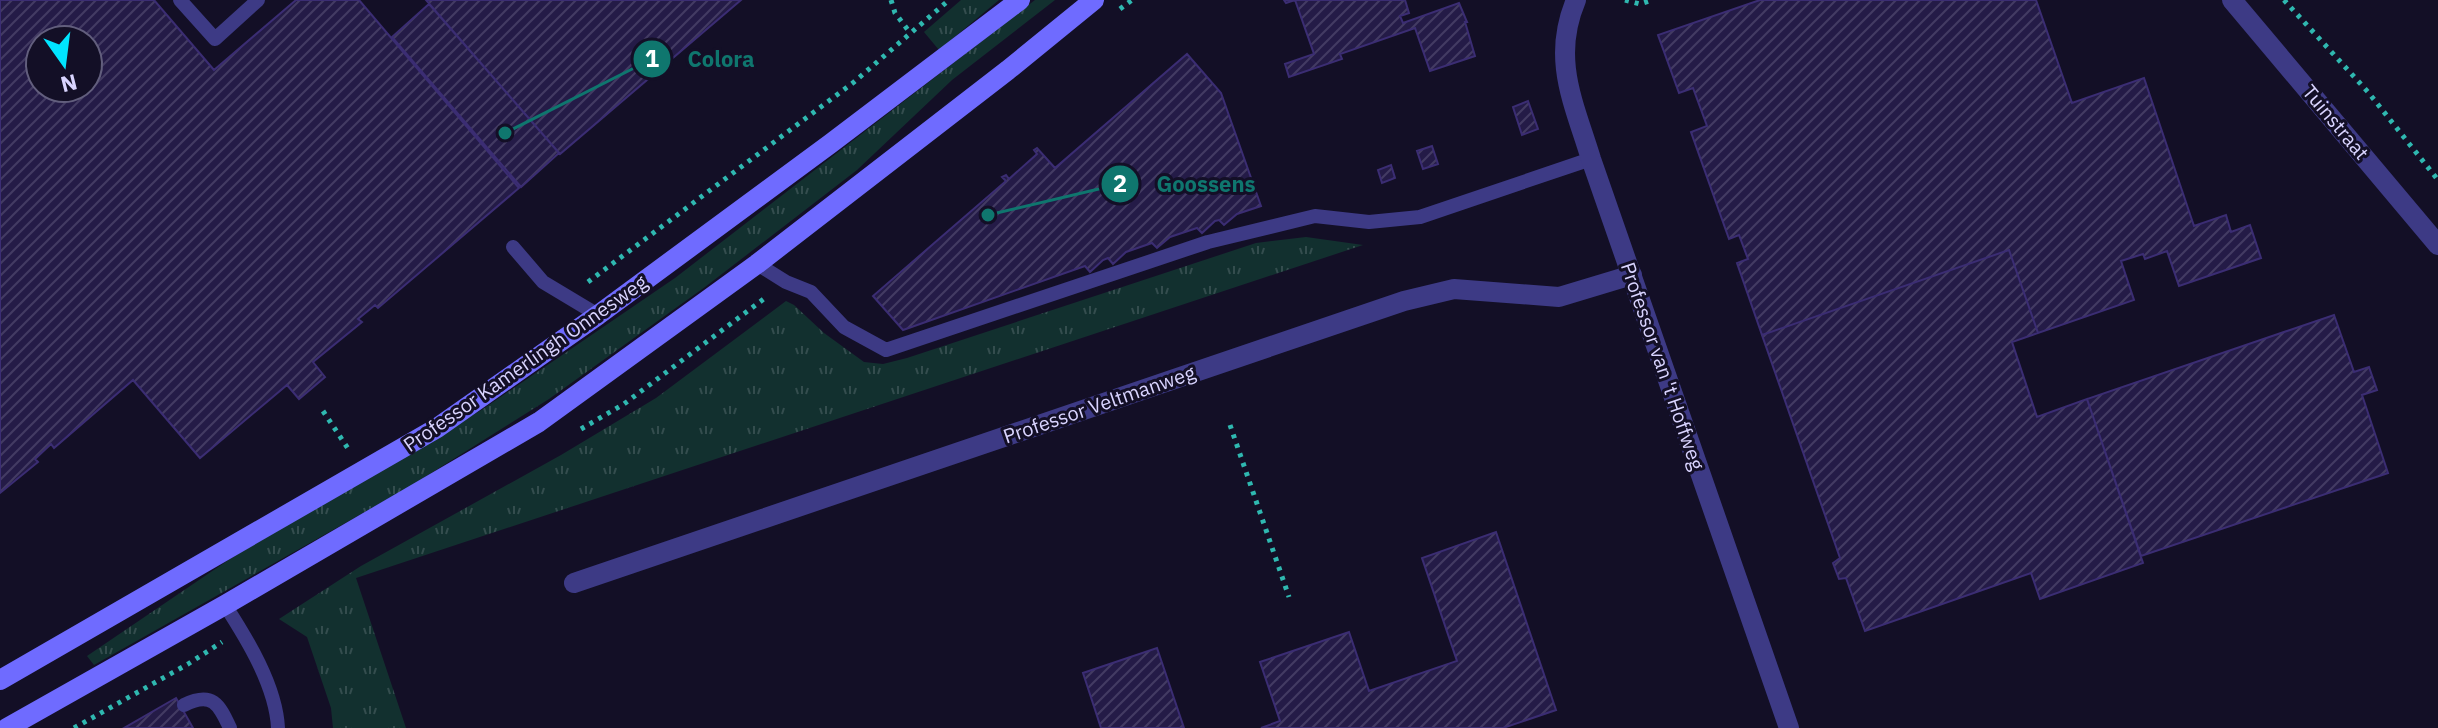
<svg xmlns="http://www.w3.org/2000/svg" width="2438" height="728" font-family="'IBM Plex Sans',sans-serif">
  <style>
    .grass { fill: url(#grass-tufts) }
    .building { fill: url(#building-hatch); stroke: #3b2d73; stroke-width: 2; fill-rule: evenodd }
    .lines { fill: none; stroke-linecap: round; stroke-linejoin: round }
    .path { stroke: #2fb8b0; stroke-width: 5; stroke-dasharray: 4 6; stroke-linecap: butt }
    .service { stroke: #3d3a85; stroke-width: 14 }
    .minor { stroke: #3d3a85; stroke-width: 20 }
    .secondary { stroke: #6f6bff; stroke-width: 20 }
    .labels { text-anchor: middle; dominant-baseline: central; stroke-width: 6; stroke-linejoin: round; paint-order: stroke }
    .street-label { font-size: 20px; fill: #d9d4ff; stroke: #130f26 }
    .leader { fill: none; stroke: #0f766e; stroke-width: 3 }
    .callout-dot { fill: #0f766e; stroke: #130f26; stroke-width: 3 }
    .mark-label { font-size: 24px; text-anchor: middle; font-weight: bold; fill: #fff }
    .callout-label { font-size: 22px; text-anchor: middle; font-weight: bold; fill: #0f766e; stroke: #130f26; stroke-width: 6; stroke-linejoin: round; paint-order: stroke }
  </style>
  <defs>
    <pattern id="grass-tufts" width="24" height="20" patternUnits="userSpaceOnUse" patternTransform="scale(2)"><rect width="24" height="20" fill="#12302f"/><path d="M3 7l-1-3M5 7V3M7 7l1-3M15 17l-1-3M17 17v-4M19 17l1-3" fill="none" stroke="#344d4e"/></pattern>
    <pattern id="building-hatch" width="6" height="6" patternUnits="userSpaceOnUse" patternTransform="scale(2)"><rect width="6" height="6" fill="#241b47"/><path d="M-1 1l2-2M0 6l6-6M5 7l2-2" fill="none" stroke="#433b63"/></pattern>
  </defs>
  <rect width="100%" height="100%" fill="#130f26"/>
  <!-- grass -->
  <path class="grass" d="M961,0H999L939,50L924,32Z
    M1035,0H1055L952,80L857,170L705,287L549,399L409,487L94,665L87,656L230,559L483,409L675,278Z
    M1306,237L1363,245L356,578L406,728H333L331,708L307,637L279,619L361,566L561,455L656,398L786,301L794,305L824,333L864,362L883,364L907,358L1256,243Z"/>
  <!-- building -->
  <path class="building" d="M0,0H154L214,70L296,0H359L519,188L378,308L375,305L358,319L362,322L313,362L325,377L299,399L287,385L200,458L133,380L54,448L51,444L35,459L38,462L0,493ZM40,40H88V88H40Z
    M426,0H741L560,154Z
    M1284,0H1405L1409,13L1400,16L1403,23L1459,3L1467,22H1465L1475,56L1430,71L1415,28L1340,54L1342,59L1289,77L1285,64L1314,54L1295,0L1286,3Z
    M1760,0H2036L2072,103L2144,78L2194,226L2226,215L2231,232L2250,225L2261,258L2179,286L2167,251L2145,259L2143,254L2121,261L2134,300L2038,333L2009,250L1762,335L1737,263L1748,259L1739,235L1729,239L1691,132L1707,126L1693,88L1679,93L1658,35Z
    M429,4L559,153L521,187L392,37Z
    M1187,54L1221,93L1261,206L1237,214L1224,225L1219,220L1215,221L1202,233L1197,228L1170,237L1157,248L1152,243L1126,252L1113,264L1108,258L1103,260L1090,272L1085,266L903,330L873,296L1006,181L1002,177L1006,175L1009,179L1037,154L1034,150L1037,148L1055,168Z
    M1528,101L1538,129L1522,135L1513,107Z
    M1432,146L1438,164L1423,169L1417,151Z
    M1391,165L1395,178L1382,183L1378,170Z
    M2009,250L2038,333L2012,342L2037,417L2087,399L2143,563L2040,599L2031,573L1865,631L1846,578L1839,579L1833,563L1840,558L1762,335Z
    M2334,315L2354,372L2369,367L2377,390L2362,395L2388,473L2141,556L2087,399Z
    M1496,532L1556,710L1503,728H1261L1280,721L1260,662L1349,632L1369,691L1457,661L1422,558Z
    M1157,648L1184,728H1101L1083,673Z
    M176,698L193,728H124Z"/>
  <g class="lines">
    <!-- path -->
    <path class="path" d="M891,0L895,13L911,34
      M1625,0L1640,4L1652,0
      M2284,0L2368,92L2438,180
      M1120,9L1132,0
      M588,282L854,82L949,0
      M323,411L349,450
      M1230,425L1289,597
      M581,429L624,404L765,298
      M74,728L188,664L222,642"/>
    <!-- service -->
    <path class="service" d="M180,0L215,39L258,0
      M513,247L543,282L598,315
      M757,264L786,282L811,292L844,327L886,350L1208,242L1315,216L1369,222L1420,217L1591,159
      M225,605C247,639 276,686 278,728
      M184,705C212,691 219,704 230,728"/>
    <!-- minor -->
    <path class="minor" d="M1576,0C1551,59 1574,103 1591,159L1789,728
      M2232,0L2438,245
      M574,583L1404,301L1454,289L1559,297L1632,275"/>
    <!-- secondary -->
    <path class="secondary" d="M0,680L437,428L598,315L830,144L1020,0
      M7,728L225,605L539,422L757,264L1008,70L1094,0"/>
  </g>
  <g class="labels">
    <!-- street labels -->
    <g class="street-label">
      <text transform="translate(2336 122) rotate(50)">Tuinstraat</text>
      <text transform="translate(525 363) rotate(-35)">Professor Kamerlingh Onnesweg</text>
      <text transform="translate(1663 366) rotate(71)">Professor van 't Hoffweg</text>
      <text transform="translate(1099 404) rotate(-19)">Professor Veltmanweg</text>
    </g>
  </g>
  <!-- callouts -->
  <path class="leader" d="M505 133L652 59M988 215L1120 184"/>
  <g class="callout-dot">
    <circle cx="505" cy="133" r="8"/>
    <circle cx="988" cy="215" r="8"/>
    <circle cx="652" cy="59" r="20"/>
    <circle cx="1120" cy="184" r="20"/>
  </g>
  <g class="mark-label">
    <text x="652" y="67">1</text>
    <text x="1120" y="192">2</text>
  </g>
  <g class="callout-label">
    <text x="721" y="67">Colora</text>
    <text x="1206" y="192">Goossens</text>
  </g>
  <!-- north arrow -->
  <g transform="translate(64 64) rotate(166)"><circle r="38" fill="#130f26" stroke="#625e7d" stroke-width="2"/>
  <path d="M0-6L14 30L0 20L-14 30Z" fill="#00e5ff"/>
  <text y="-12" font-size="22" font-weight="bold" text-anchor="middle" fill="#d9d4ff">N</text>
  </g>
</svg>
